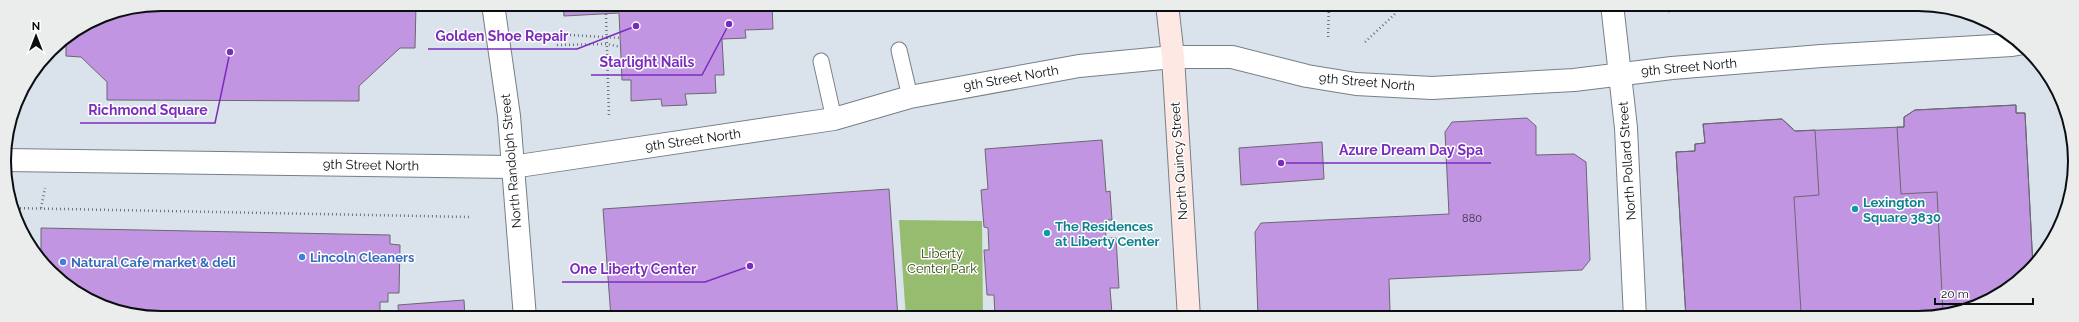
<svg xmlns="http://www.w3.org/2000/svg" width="2079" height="322" font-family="Raleway,sans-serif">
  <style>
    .green { fill: #96bc70 }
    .building { fill: #c195e2; stroke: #6c6770 }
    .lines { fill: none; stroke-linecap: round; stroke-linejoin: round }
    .service-casing { stroke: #777f87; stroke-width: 17 }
    .minor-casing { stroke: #777f87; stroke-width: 24 }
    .tertiary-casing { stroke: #777f87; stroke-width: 24 }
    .secondary-casing { stroke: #777f87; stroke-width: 24 }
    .path { stroke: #6c7278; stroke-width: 2.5; stroke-dasharray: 1 3; stroke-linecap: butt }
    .service { stroke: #fff; stroke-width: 15 }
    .minor { stroke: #fff; stroke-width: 22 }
    .tertiary { stroke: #fff; stroke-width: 22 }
    .secondary { stroke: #fee8e3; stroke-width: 22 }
    .culture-dot { fill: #0f9aa8; stroke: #fff; stroke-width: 1.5 }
    .shop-dot { fill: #3f7fe0; stroke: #fff; stroke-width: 1.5 }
    .labels { text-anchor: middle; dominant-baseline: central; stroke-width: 3; stroke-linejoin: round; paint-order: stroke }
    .number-label { font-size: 11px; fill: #383045 }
    .street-label { font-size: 13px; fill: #0b0e11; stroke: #fff }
    .culture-label { font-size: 13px; font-weight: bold; fill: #0d838f; stroke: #fff; text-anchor: start }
    .park-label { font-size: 13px; fill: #2e470d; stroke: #fff }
    .shop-label { font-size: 13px; font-weight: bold; fill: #366cbe; stroke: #fff; text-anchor: start }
    .rim { fill: none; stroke: #0b0e11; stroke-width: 2 }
    .leader { fill: none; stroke: #7b2cbf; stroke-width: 1.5 }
    .callout-dot { fill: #7b2cbf; stroke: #fff; stroke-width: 1.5 }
    .callout-label { font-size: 14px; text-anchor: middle; font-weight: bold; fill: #7b2cbf; stroke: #fff; stroke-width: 3; stroke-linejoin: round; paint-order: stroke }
  </style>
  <rect width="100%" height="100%" fill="#dae2eb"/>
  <!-- green -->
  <path class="green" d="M899,220L982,221L983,318H906Z"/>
  <!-- building -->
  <path class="building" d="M161,4H416L415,48H400L359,86V101L107,100V82L81,57L66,56V39L101,16Z
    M563,4H772L773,29L745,30L746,38L722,39L724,75H715L716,93L685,94L687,105L662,106L661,99L631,101V80H622L619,13L564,16Z
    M2016,105V113H2025L2033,267L2029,272L1978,306L1928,318H1686L1676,152L1695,151V144L1705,143L1703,124L1782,119L1795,131L1904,127V117L1915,110Z
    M2016,105V113H2025L2033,267L2029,272L1978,306L1943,314L1937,192L1901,194L1897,127H1904V117L1915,110Z
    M1527,118L1536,126V155L1574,154L1586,162L1590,260L1582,270L1389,279L1390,311L1385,318L1258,317L1255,232L1261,223L1449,214L1445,132L1452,122Z
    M1782,119L1795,131L1815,130L1819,195L1794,197L1801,312L1773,314V318H1686L1676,152L1695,151V144L1705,143L1703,124Z
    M1102,140L1106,192L1110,191L1112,220H1105L1106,238H1116L1119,288H1110L1112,314L1120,313V318H995L994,295H987L984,250H989L988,228L984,227L981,190L988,189L985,149Z
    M1322,142L1324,179L1241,185L1239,148Z
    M889,189L898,318H611L603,209Z
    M41,228L390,235V244L400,245L399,293H388V302H380V318H151L92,302L43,265L41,261Z
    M464,300L465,318H399L398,305Z"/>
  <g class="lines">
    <!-- service casing -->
    <g class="service-casing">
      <path id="service" d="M899,50L910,97
        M821,61L834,119"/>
    </g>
    <!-- minor casing -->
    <g class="minor-casing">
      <path id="minor" d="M1612,4L1626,128L1635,318
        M5,160L512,167L834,119L910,97L1079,66L1173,57H1232L1307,76L1356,84L1432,88L1574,80L1672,68L1821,56L2012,45L2018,44"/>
    </g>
    <!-- tertiary casing -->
    <g class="tertiary-casing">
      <path id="tertiary" d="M493,4L509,116L525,318"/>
    </g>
    <!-- secondary casing -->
    <g class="secondary-casing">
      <path id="secondary" d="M1167,4L1173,57L1189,318"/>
    </g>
    <!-- path -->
    <path class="path" d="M1674,5L1691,4
      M1668,12L1674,5
      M606,14L609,118
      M554,34L621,38
      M1328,37L1329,4
      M1365,42L1396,13L1397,4
      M557,45L607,44L621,47
      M12,208L471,217
      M41,208L45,188"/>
    <!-- service -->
    <use href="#service" class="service"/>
    <!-- minor -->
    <use href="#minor" class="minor"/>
    <!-- tertiary -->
    <use href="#tertiary" class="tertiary"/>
    <!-- secondary -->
    <use href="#secondary" class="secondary"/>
  </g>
  <!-- markers -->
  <g class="culture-dot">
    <circle cx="1855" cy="209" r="4"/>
    <circle cx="1047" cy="233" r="4"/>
  </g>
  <g class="shop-dot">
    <circle cx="302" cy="257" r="4"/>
    <circle cx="63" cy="262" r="4"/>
  </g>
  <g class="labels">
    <!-- number labels -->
    <g class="number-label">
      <text x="1472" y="218">880</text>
    </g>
    <!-- street labels -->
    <g class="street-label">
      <text transform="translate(1689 67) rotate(-5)">9th Street North</text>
      <text transform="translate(1011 78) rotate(-10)">9th Street North</text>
      <text transform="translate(1367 82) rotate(5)">9th Street North</text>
      <text transform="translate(693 140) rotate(-8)">9th Street North</text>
      <text transform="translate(511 161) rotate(-95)">North Randolph Street</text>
      <text transform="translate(1179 161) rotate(-94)">North Quincy Street</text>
      <text transform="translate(1627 161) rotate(-94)">North Pollard Street</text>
      <text transform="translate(371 165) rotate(1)">9th Street North</text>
    </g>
    <!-- culture labels -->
    <g class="culture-label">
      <text x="1863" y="202">Lexington<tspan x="1863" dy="15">Square 3830</tspan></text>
      <text x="1055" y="226">The Residences<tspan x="1055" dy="15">at Liberty Center</tspan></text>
    </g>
    <!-- park labels -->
    <g class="park-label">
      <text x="942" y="253">Liberty<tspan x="942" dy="15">Center Park</tspan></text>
    </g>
    <!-- shop labels -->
    <g class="shop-label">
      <text x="310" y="257">Lincoln Cleaners</text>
      <text x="71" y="262">Natural Cafe market &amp; deli</text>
    </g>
  </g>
  <!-- crop -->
  <path d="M0 0H2079V322H0ZM161 11H1918A150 150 0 0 1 2068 161V161A150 150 0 0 1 1918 311H161A150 150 0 0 1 11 161V161A150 150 0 0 1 161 11Z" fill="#ebecec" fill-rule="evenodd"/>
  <path class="rim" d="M161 11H1918A150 150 0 0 1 2068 161V161A150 150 0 0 1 1918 311H161A150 150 0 0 1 11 161V161A150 150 0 0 1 161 11Z"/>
  <!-- callouts -->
  <path class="leader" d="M636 26L577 49H428M729 24L702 75H591M230 52L215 123H80M1281 163L1331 163H1491M750 266L705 282H562"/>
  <g class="callout-dot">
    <circle cx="636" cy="26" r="4"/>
    <circle cx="729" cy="24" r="4"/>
    <circle cx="230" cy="52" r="4"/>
    <circle cx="1281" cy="163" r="4"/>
    <circle cx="750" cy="266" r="4"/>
  </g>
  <g class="callout-label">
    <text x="502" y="41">Golden Shoe Repair</text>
    <text x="647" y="67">Starlight Nails</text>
    <text x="148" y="115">Richmond Square</text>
    <text x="1411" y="155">Azure Dream Day Spa</text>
    <text x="633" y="274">One Liberty Center</text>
  </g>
  <!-- north arrow -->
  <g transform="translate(36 36)" stroke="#ffffff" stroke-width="3" paint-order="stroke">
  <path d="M0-3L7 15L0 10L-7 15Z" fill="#0b0e11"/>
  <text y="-6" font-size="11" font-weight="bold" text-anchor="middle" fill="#0b0e11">N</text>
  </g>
  <!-- scale -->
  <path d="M1935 298v6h98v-6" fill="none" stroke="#0b0e11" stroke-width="2"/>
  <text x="1941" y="298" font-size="12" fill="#0b0e11" stroke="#ffffff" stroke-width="3" paint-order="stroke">20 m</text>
</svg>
